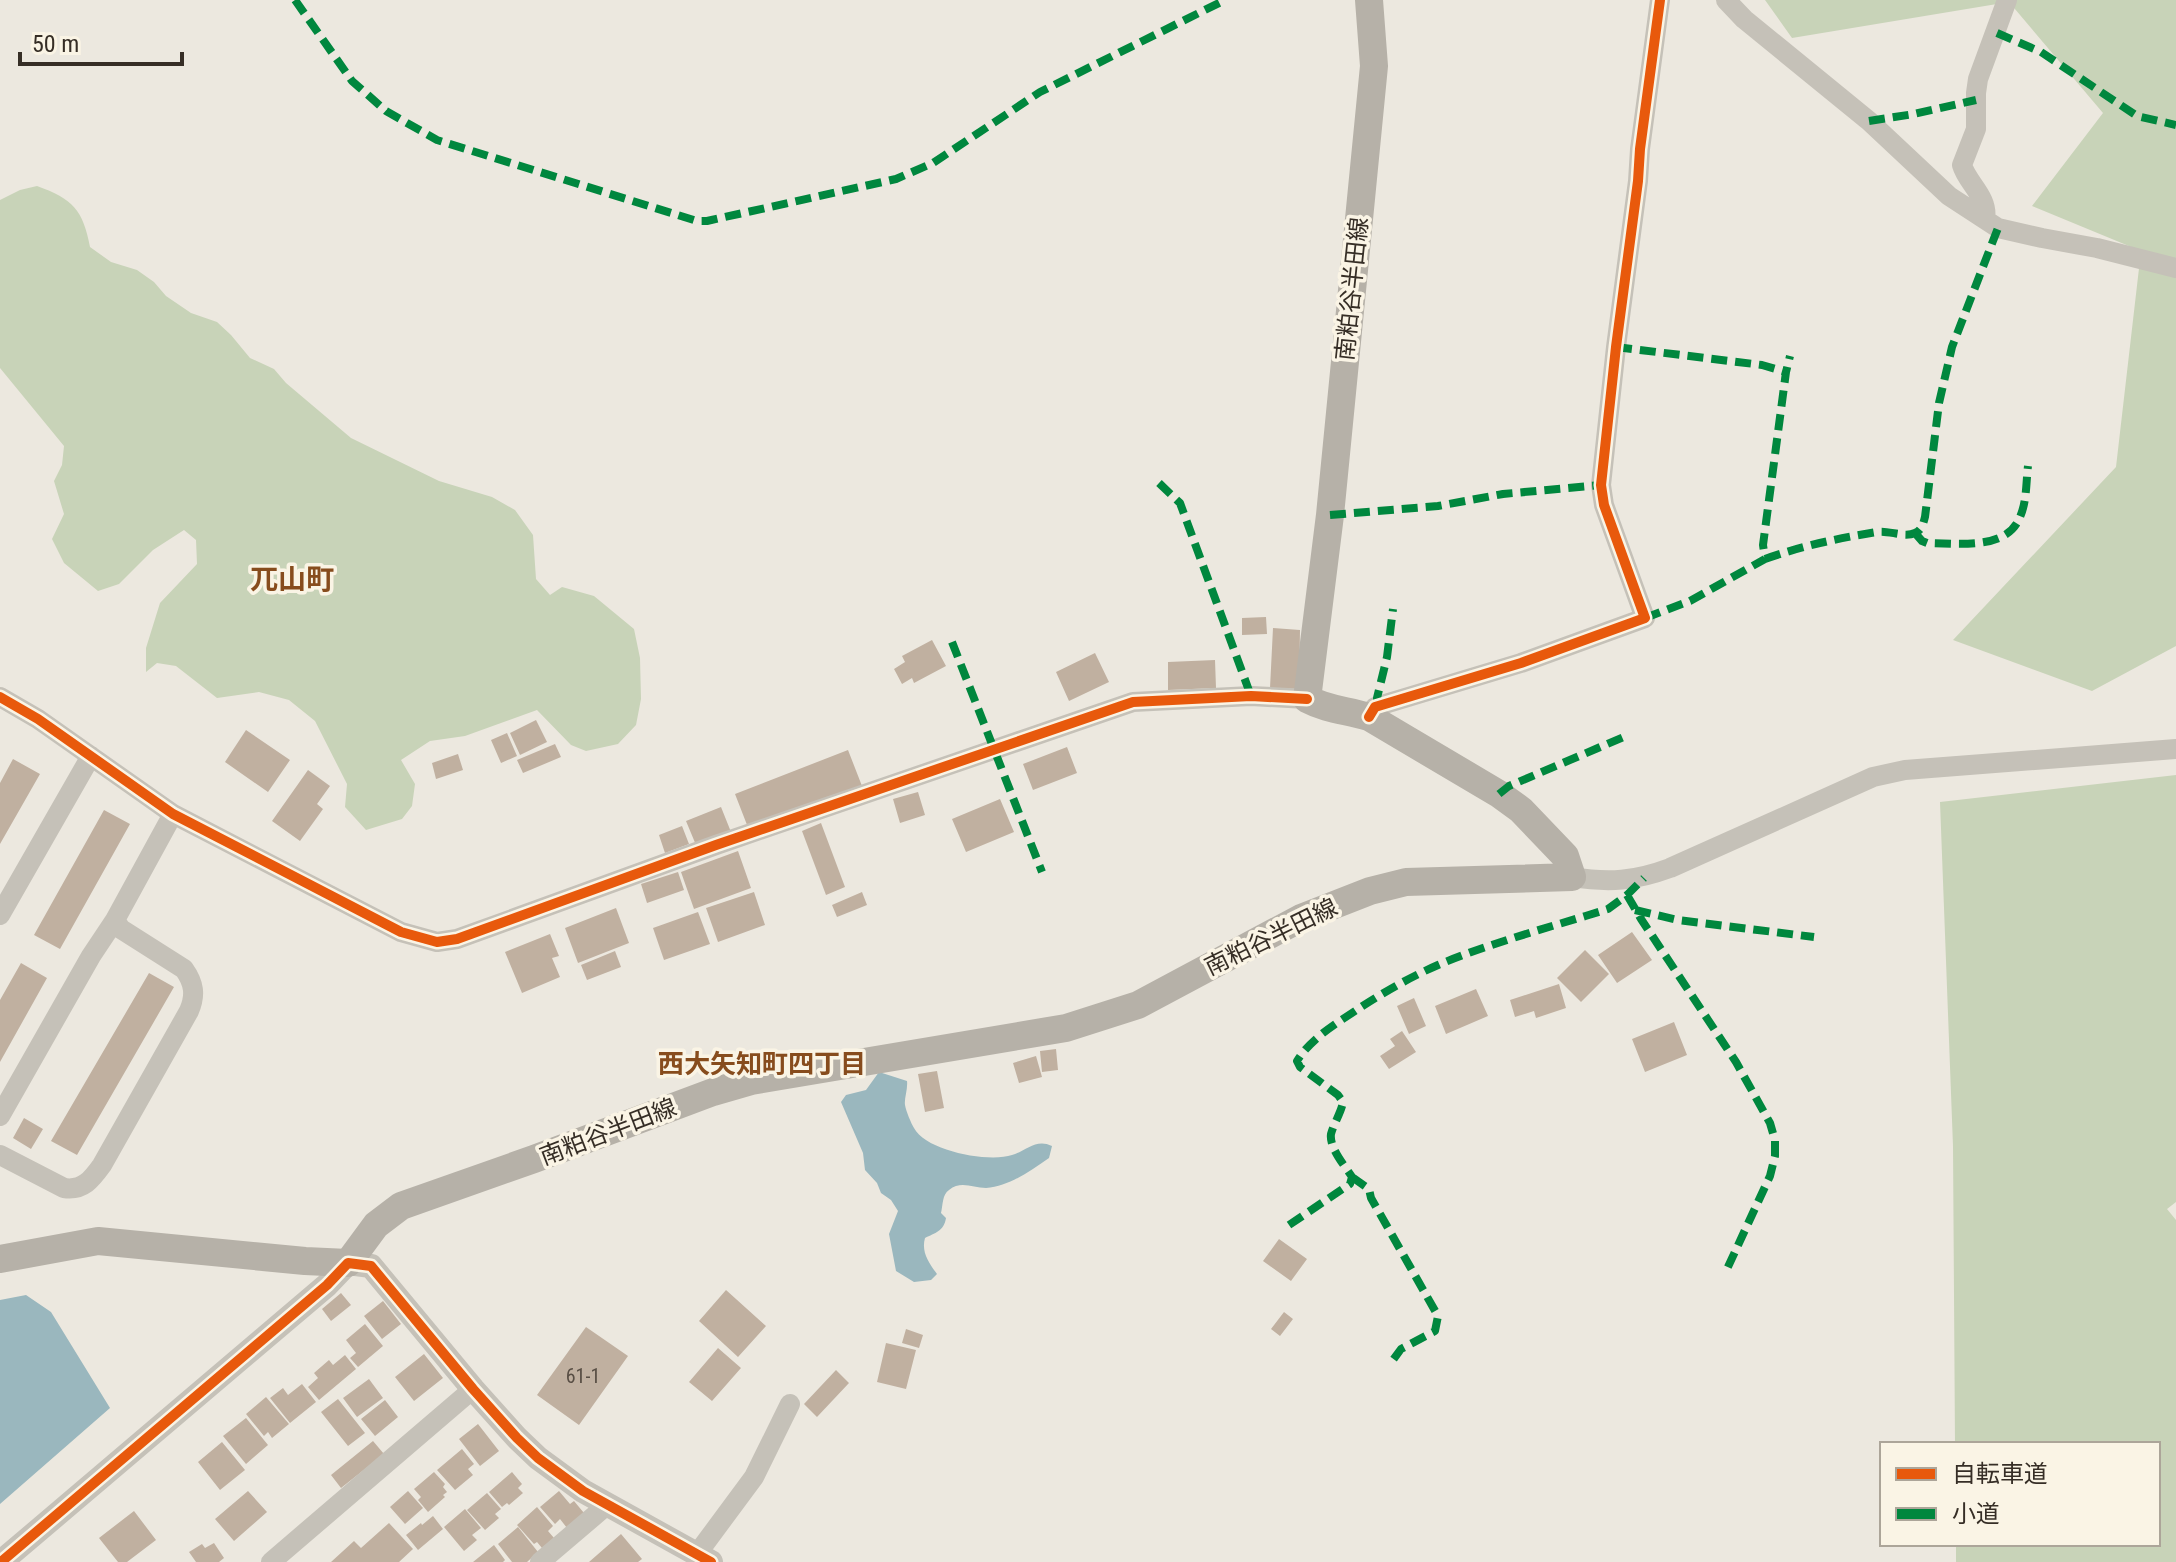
<svg xmlns="http://www.w3.org/2000/svg" width="2176" height="1562" font-family="'Roboto Condensed','Noto Sans JP',sans-serif">
  <style>
    .green { fill: #c8d3b8 }
    .water { fill: #9ab7be }
    .building { fill: #c0b0a0 }
    .lines { fill: none; stroke-linecap: round; stroke-linejoin: round }
    .minor { stroke: #c5c1b8; stroke-width: 20 }
    .tertiary { stroke: #c5c1b8; stroke-width: 24 }
    .secondary { stroke: #b6b1a8; stroke-width: 28 }
    .quiet { stroke: #00873e; stroke-width: 8; stroke-dasharray: 16 8; stroke-linecap: butt }
    .cycleway-casing { stroke: #faf4e5; stroke-width: 15 }
    .cycleway { stroke: #e8590c; stroke-width: 10 }
    .labels { text-anchor: middle; dominant-baseline: central; stroke-width: 7; stroke-linejoin: round; paint-order: stroke }
    .number-label { font-size: 20px; fill: #584e44 }
    .street-label { font-size: 24px; fill: #362e26; stroke: #faf4e5 }
    .neighbourhood-label { font-size: 26px; font-weight: bold; fill: #874c1d; stroke: #faf4e5 }
    .quarter-label { font-size: 28px; font-weight: bold; fill: #874c1d; stroke: #faf4e5 }
  </style>
  <rect width="100%" height="100%" fill="#ece8df"/>
  <!-- green -->
  <path class="green" d="M1765,0H2176V646L2092,691L1953,640L2116,467L2141,251L2032,206L2103,113L2009,2L1792,38Z
    M37,186C73,199 83,210 90,247L111,262L137,270L154,282L166,296L191,313L217,322L231,335L250,358L274,369L286,383L351,438L439,481L492,497L515,510L533,535L536,579L550,595L562,587L594,596L634,629L640,658L641,699L636,725L618,744L586,751L571,745L537,710L465,736L430,741L401,760L415,784L412,806L402,819L366,830L345,807L347,784L315,721L289,700L259,692L217,698L176,666L157,663L146,672V648L160,603L197,564L196,540L184,530L153,550L119,584L98,591L64,563L52,539L64,514L54,481L62,465L64,446L0,368V200L20,190Z
    M2176,775V1202L2167,1209L2176,1220V1562H1956V1544H2158V1444H1955L1953,1146L1940,802Z"/>
  <!-- water -->
  <path class="water" d="M879,1072L907,1081C908,1089 904,1099 905,1105C906,1111 911,1123 914,1128C926,1151 989,1163 1012,1155C1026,1151 1036,1138 1052,1146L1049,1158C1030,1171 1010,1186 986,1188C973,1188 961,1180 949,1190C942,1195 943,1205 941,1213L946,1218C944,1231 935,1233 925,1238C921,1252 929,1263 937,1274L931,1280L914,1282L896,1271L889,1234L898,1211L891,1200L881,1193L877,1183L865,1170L863,1153L841,1102L846,1095L866,1090Z
    M26,1295L51,1312L110,1408L0,1504V1300Z"/>
  <!-- building -->
  <path class="building" d="M1266,617L1267,634L1242,635V618Z
    M1273,628L1300,630L1299,689L1270,688Z
    M932,640L946,666L914,683L912,678L902,684L894,669L905,662L902,656Z
    M1095,653L1109,682L1069,701L1056,672Z
    M1215,660L1216,688L1168,690V662Z
    M536,720L547,742L520,755L510,733Z
    M246,730L290,760L268,792L225,762Z
    M507,733L517,756L501,763L491,740Z
    M555,744L561,757L523,773L517,760Z
    M1067,747L1077,773L1033,790L1023,764Z
    M848,750L862,786L749,830L735,794Z
    M458,754L463,770L436,779L432,763Z
    M13,759L40,774L0,844V783Z
    M308,770L330,786L317,804L323,809L300,841L272,821Z
    M918,792L925,815L900,823L893,799Z
    M1000,799L1014,832L966,852L952,819Z
    M721,807L731,832L696,845L686,821Z
    M104,810L130,824L60,949L34,935Z
    M821,823L845,887L826,895L802,831Z
    M682,826L689,844L665,853L659,835Z
    M738,851L751,888L694,909L681,872Z
    M678,872L684,890L647,903L641,884Z
    M754,892L765,925L718,942L706,908Z
    M862,892L867,905L837,917L832,905Z
    M616,908L629,943L578,963L565,928Z
    M698,912L710,944L664,960L653,928Z
    M1632,932L1652,960L1617,983L1598,955Z
    M550,934L559,956L552,958L560,977L522,993L505,952Z
    M1585,950L1609,974L1581,1002L1557,978Z
    M615,951L621,967L587,980L581,965Z
    M21,963L47,978L0,1062V1000Z
    M149,973L174,987L77,1155L51,1141Z
    M1559,984L1566,1008L1536,1018L1534,1011L1515,1017L1510,1000Z
    M1476,989L1488,1016L1446,1034L1435,1006Z
    M1414,998L1426,1026L1409,1034L1397,1006Z
    M1674,1022L1687,1055L1645,1072L1632,1039Z
    M1402,1031L1416,1052L1389,1069L1380,1056L1395,1046L1390,1039Z
    M1056,1049L1058,1070L1042,1072L1040,1051Z
    M1036,1056L1042,1077L1019,1083L1013,1063Z
    M937,1071L944,1108L925,1112L918,1074Z
    M24,1118L43,1129L31,1149L13,1138Z
    M1279,1239L1307,1259L1291,1281L1263,1261Z
    M726,1290L766,1326L738,1357L699,1321Z
    M341,1293L351,1305L331,1321L322,1309Z
    M383,1301L401,1324L382,1339L364,1316Z
    M1284,1312L1293,1319L1280,1336L1271,1329Z
    M365,1324L383,1346L358,1367L350,1358L356,1353L346,1340Z
    M586,1327L628,1356L579,1425L537,1395Z
    M906,1329L923,1335L919,1348L902,1343Z
    M886,1343L916,1350L906,1389L877,1382Z
    M718,1348L741,1368L712,1401L689,1382Z
    M424,1354L443,1378L414,1401L395,1377Z
    M345,1355L356,1369L319,1400L308,1387L318,1378L314,1373L329,1360L333,1365Z
    M836,1370L849,1383L817,1417L804,1404Z
    M369,1379L383,1398L357,1417L343,1398Z
    M302,1384L316,1402L290,1423L270,1398L283,1388L288,1395Z
    M266,1397L289,1424L272,1438L268,1432L264,1436L246,1414Z
    M338,1399L365,1433L348,1446L321,1412Z
    M385,1400L398,1417L375,1436L361,1419Z
    M246,1418L268,1445L246,1464L223,1436Z
    M478,1424L499,1451L480,1466L459,1439Z
    M373,1441L384,1454L341,1488L331,1475Z
    M222,1442L245,1470L220,1490L198,1462Z
    M462,1449L474,1464L468,1469L473,1475L455,1490L437,1470Z
    M434,1472L445,1484L443,1487L447,1492L443,1495L445,1497L428,1512L418,1500L421,1497L414,1489Z
    M512,1472L522,1484L518,1488L523,1493L509,1505L507,1503L502,1507L489,1492Z
    M248,1491L267,1512L234,1541L215,1519Z
    M408,1491L423,1508L405,1524L390,1507Z
    M559,1491L570,1504L574,1501L584,1513L567,1528L560,1519L555,1524L540,1507Z
    M487,1493L501,1509L495,1514L499,1518L485,1530L467,1510Z
    M537,1507L553,1526L548,1531L554,1538L542,1548L537,1542L534,1544L517,1525Z
    M465,1509L481,1528L472,1535L477,1540L464,1551L444,1527Z
    M134,1511L156,1540L127,1562H118L99,1538Z
    M433,1516L443,1529L418,1550L406,1535L421,1523L422,1525Z
    M389,1523L413,1549L399,1562H331L354,1541L361,1548Z
    M518,1527L538,1552L527,1562H512L498,1544Z
    M621,1534L642,1559L638,1562H589Z
    M214,1543L224,1558L219,1562H196L189,1552L202,1544L205,1548Z
    M494,1545L505,1560L503,1562H473Z"/>
  <g class="lines">
    <!-- minor -->
    <path class="minor" d="M1726,0L1744,19L1869,121L1949,196L1998,228L2042,238L2097,248L2176,268
      M1985,219C1989,197 1967,183 1962,165L1976,129V93L1978,79L2007,0
      M0,697L38,719L173,814L401,932L437,942L457,939L716,845L1133,702L1251,696L1307,699
      M1369,717L1375,707L1521,663L1645,618L1604,505L1601,485L1616,347L1638,181L1640,149L1660,0
      M1572,877C1609,883 1635,881 1670,868L1873,777L1905,770L2176,749
      M0,915L91,756
      M0,1116L91,956L115,920
      M0,1155L64,1188C83,1191 92,1179 102,1165L189,1011C196,995 194,983 184,969L121,929L115,920L173,814
      M697,1554L754,1477L790,1404
      M271,1562L473,1389
      M540,1562L607,1505"/>
    <!-- tertiary -->
    <path class="tertiary" d="M1,1562L327,1285L348,1263L371,1266L473,1389L517,1438L538,1458L583,1491L711,1562"/>
    <!-- secondary -->
    <path class="secondary" d="M0,1259L98,1241L305,1261L348,1263L376,1225L401,1206L534,1159L713,1092L751,1081L1066,1028L1138,1005L1301,918L1370,891L1406,882L1572,877L1565,856L1521,810L1499,794L1369,717C1346,710 1328,710 1307,699L1330,515L1374,66L1369,0"/>
    <!-- quiet -->
    <path class="quiet" d="M295,0L352,81L386,111L437,140L697,221H707L896,179L933,163L1040,92L1225,0
      M1997,33L2041,52L2137,116L2176,125
      M1869,121L1914,114L1976,100
      M1616,347L1762,365L1786,372
      M1159,483L1180,503L1251,696
      M1330,515L1438,506L1503,494L1601,485
      M1915,533L1922,541L1927,543C1957,543 2007,551 2020,517C2027,501 2026,482 2028,466
      M1765,559C1802,546 1839,538 1877,532C1889,530 1904,538 1915,533C1922,530 1923,524 1925,517L1939,403L1952,347L1998,228
      M1645,618L1690,601L1765,559L1763,545L1786,372L1790,356
      M952,642L1042,872
      M1378,706L1377,698L1387,657L1393,609
      M1499,794L1509,786L1626,736
      M1627,895L1641,919L1736,1062L1770,1123L1775,1140V1156L1770,1176L1727,1269
      M1635,910L1678,920L1814,937
      M1352,1177L1369,1189L1371,1198L1438,1316L1435,1331L1401,1349L1390,1364
      M1289,1225L1350,1184L1352,1177C1345,1166 1329,1148 1331,1134C1334,1123 1341,1113 1343,1102L1338,1095L1300,1067L1297,1061C1310,1040 1332,1026 1352,1013C1379,995 1408,978 1438,965C1493,942 1551,927 1608,909L1627,895L1644,878"/>
    <!-- cycleway casing -->
    <g class="cycleway-casing">
      <path id="cycleway" d="M0,697L38,719L173,814L401,932L437,942L457,939L716,845L1133,702L1251,696L1307,699
        M1369,717L1375,707L1521,663L1645,618L1604,505L1601,485L1616,347L1638,181L1640,149L1660,0
        M1,1562L327,1285L348,1263L371,1266L473,1389L517,1438L538,1458L583,1491L711,1562"/>
    </g>
    <!-- cycleway -->
    <use href="#cycleway" class="cycleway"/>
  </g>
  <g class="labels">
    <!-- number labels -->
    <g class="number-label">
      <text x="583" y="1376">61-1</text>
    </g>
    <!-- street labels -->
    <g class="street-label">
      <text transform="translate(1352 289) rotate(-84)">南粕谷半田線</text>
      <text transform="translate(1271 937) rotate(-26)">南粕谷半田線</text>
      <text transform="translate(608 1132) rotate(-21)">南粕谷半田線</text>
    </g>
    <!-- neighbourhood labels -->
    <g class="neighbourhood-label">
      <text x="762" y="1064">西大矢知町四丁目</text>
    </g>
    <!-- quarter labels -->
    <g class="quarter-label">
      <text x="292" y="579">兀山町</text>
    </g>
  </g>
  <!-- legend -->
  <rect x="1880" y="1442" width="280" height="104" fill="#faf4e5" stroke="#aca599" stroke-width="2"/>
  <rect x="1896" y="1468" width="40" height="12" fill="#e8590c" stroke="#aca599" stroke-width="2"/>
  <text x="1952" y="1482" font-size="24" fill="#362e26">自転車道</text>
  <rect x="1896" y="1508" width="40" height="12" fill="#00873e" stroke="#aca599" stroke-width="2"/>
  <text x="1952" y="1522" font-size="24" fill="#362e26">小道</text>
  <!-- scale -->
  <path d="M20 52v12h162v-12" fill="none" stroke="#362e26" stroke-width="4"/>
  <text x="32" y="52" font-size="24" fill="#362e26" stroke="#faf4e5" stroke-width="6" paint-order="stroke">50 m</text>
</svg>
